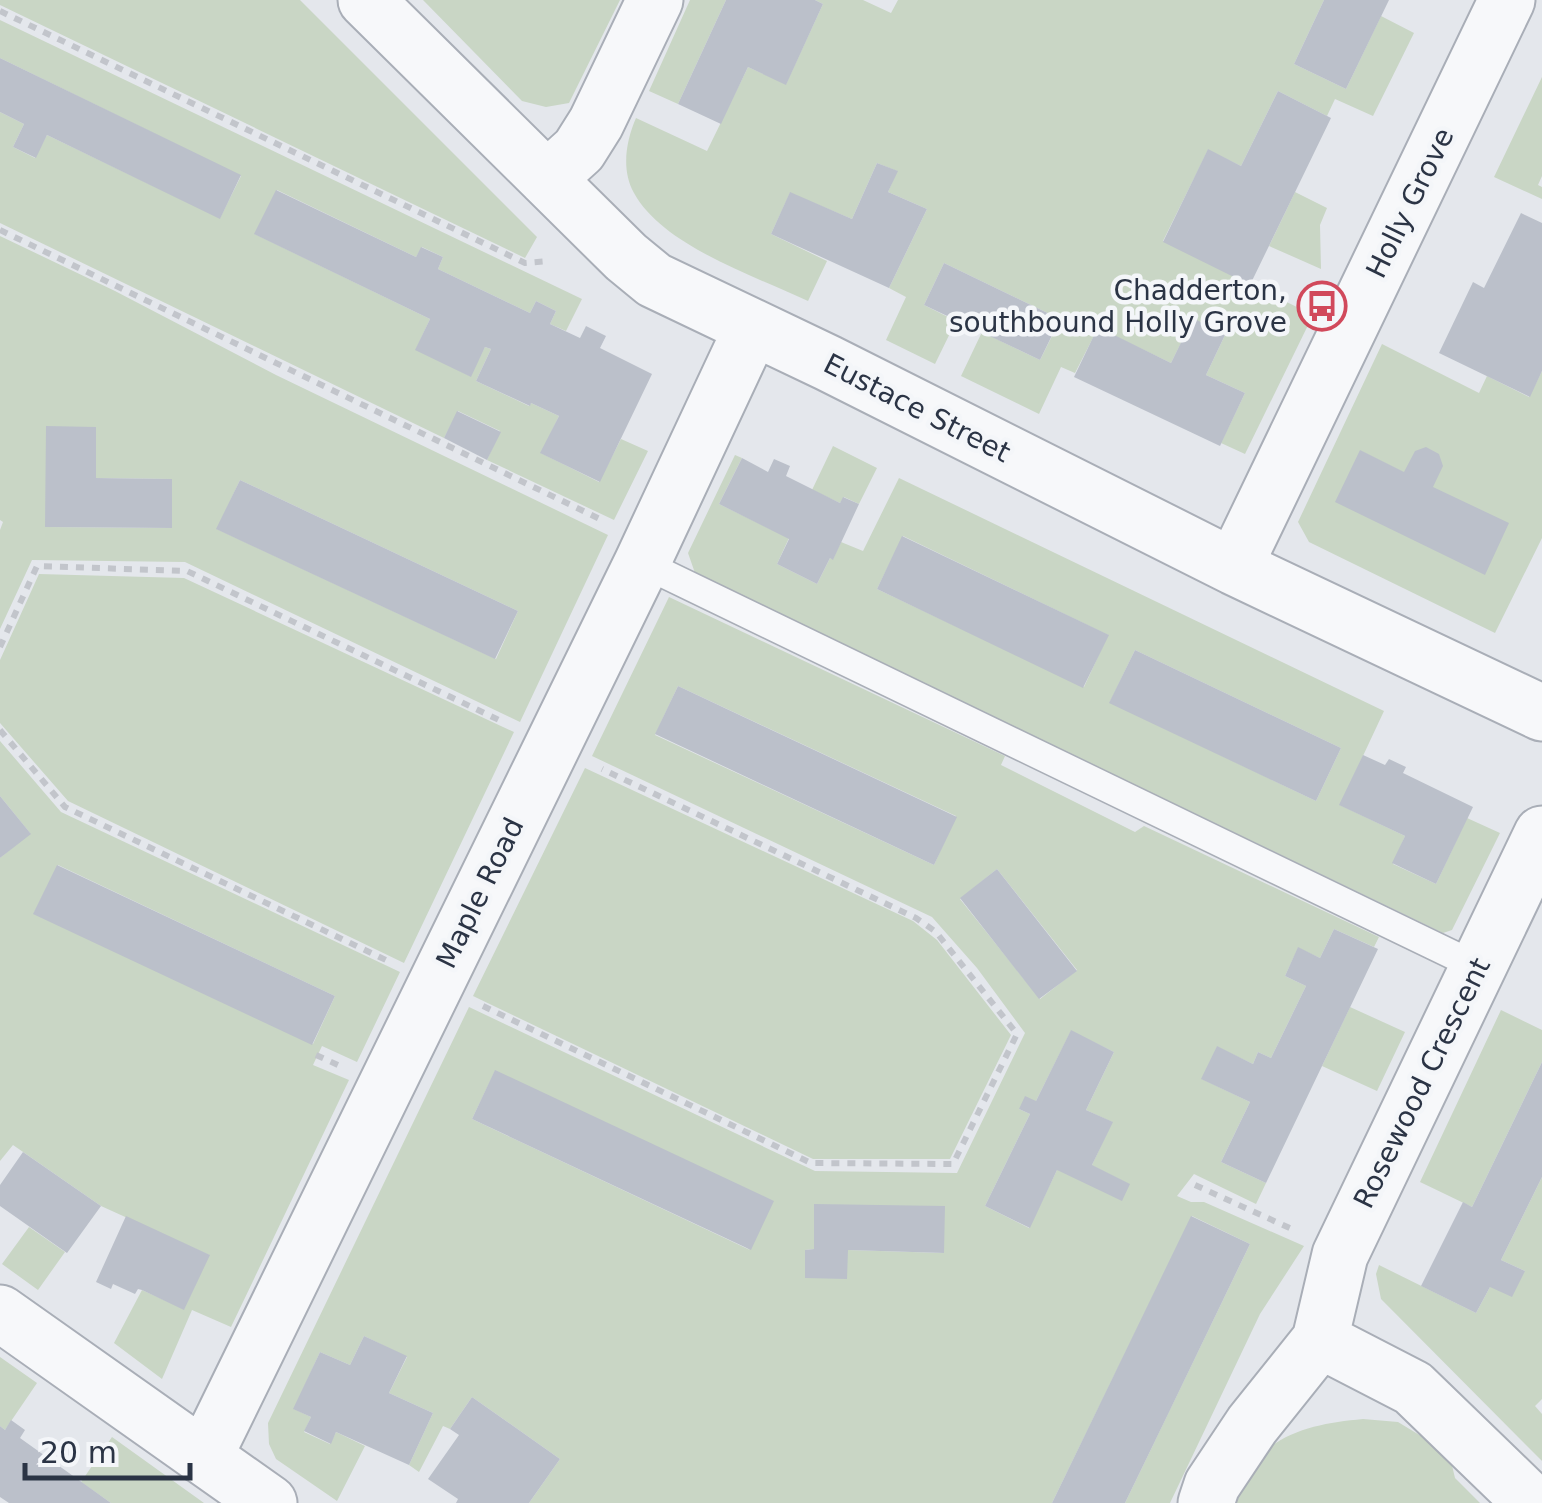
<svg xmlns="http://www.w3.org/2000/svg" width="1542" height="1503" font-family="'DejaVu Sans',sans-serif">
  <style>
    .green { fill: #c9d6c5; fill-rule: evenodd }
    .building { fill: #bbc0ca }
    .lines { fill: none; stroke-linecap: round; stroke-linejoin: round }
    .service-casing { stroke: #a9aeb7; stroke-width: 31 }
    .minor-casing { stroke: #a9aeb7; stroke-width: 59 }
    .path { stroke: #c2c5cb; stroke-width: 6; stroke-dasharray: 8 8; stroke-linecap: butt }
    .service { stroke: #f7f8fa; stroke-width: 28 }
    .minor { stroke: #f7f8fa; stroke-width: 55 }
    .labels { text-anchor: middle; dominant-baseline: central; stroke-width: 9; stroke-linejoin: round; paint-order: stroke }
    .street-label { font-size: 28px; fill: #2b3445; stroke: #f4f6f9 }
    .poi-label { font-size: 28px; fill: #2b3445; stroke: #f4f6f9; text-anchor: end }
  </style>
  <rect width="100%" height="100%" fill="#e4e7ec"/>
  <!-- green -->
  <path class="green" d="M0,0H300L537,237L525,258L0,5Z
    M423,0H620L569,103L546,107L522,101Z
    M690,0H726L678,104L649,91Z
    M815,0H863L891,13L898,0H1324L1294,64L1346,89L1381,16L1414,33L1373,116L1335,99L1327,116L1278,91L1241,166L1208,150L1163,241L1313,315L1245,454L1221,443L1245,393L1206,375L1225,335L1193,319L1171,363L1098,328L1075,373L1061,367L1039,414L961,376L982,332L1040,360L1059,322L1060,319L944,263L924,305L956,321L935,364L886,340L906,297L889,288L927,209L888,192L897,171L877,163L852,219L790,193L771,234L827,261L808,301C755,276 663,246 634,193C621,170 626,141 636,118L707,151L748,67L786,84L823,4Z
    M0,20L582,299L566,331L550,324L556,311L536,301L530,313L438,269L443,257L422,247L416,257L277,190L255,234L430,319L416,349L470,376L485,347L491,349L476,381L529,406L531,403L559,416L541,453L599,482L621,439L648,451L614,520L487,460L500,431L458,411L444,438L0,223V112L24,124L13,147L35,158L47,135L220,218L241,176L0,58Z
    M1542,77V176L1538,185L1542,187V199L1494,177Z
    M1295,192L1327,208L1320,225L1321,269L1269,246Z
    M0,236L115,291L276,375L608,535L520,722L185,562L32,560L0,629V530L3,522L0,520ZM96,427V478L172,479L171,528L46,527ZM240,480L518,611L496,659L217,529Z
    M1382,344L1479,393L1487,376L1529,397L1542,371V538L1495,633L1309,542L1298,522Z
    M833,446L877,468L859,504L844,497L840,503L812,490Z
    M735,455L742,458L719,504L789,538L777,564L817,584L830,558L833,559L841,542L863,551L899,478L1384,711L1340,805L1405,836L1393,864L1436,884L1467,818L1500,833L1452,930L1443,933L695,573L688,553ZM903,536L1108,635L1084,687L877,589ZM1135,650L1341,748L1316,801L1110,702Z
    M39,574L184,578L514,732L404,963L68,801L0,723V660Z
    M669,597L1005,756L1001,765L1135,832L1144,826L1379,937L1374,947L1334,929L1320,958L1298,948L1285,976L1306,986L1271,1058L1258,1052L1253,1064L1217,1047L1202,1079L1250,1102L1221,1162L1266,1183L1256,1204L1194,1174L1177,1196L1191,1202H1204L1304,1246L1260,1314L1170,1503H1125L1250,1244L1192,1216L1052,1503H529L560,1459L472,1397L450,1429L443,1426L419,1472L409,1465L433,1413L389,1393L407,1357L364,1336L350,1365L320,1352L294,1409L311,1417L304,1432L330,1444L336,1432L365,1446L337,1501L276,1459L269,1444L268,1423L469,1007L815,1171L957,1173L1025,1033L977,968L932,917L592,756ZM678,686L956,816L934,865L655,735ZM997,869L1077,970L1040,999L960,899ZM1071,1031L1114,1052L1086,1110L1112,1122L1092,1165L1057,1170L1029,1228L985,1206L1030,1114L1019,1109L1036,1101ZM495,1071L750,1250L472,1119ZM814,1205L943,1253L848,1250L805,1278V1250L814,1249Z
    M0,741L61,812L400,972L357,1062L322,1046L313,1065L349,1080L231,1327L192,1310L162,1379L114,1343L142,1290L184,1309L209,1255L101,1206L13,1145L0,1161V858L30,833L0,796ZM58,865L335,996L313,1044L34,913Z
    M585,768L913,921L937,940L1011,1035L950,1159H813L473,996Z
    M1350,1007L1405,1032L1377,1091L1322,1066Z
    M1501,1010L1542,1030V1062L1472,1207L1420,1182Z
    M1542,1177V1399L1535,1406L1542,1414V1461L1381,1299L1376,1274L1379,1265L1476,1313L1490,1287L1525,1271L1501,1260Z
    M29,1227L65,1252L38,1290L2,1264Z
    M0,1357L37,1383L5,1430L0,1426Z
    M1363,1419L1398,1422L1449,1453L1455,1478L1480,1503H1224C1233,1490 1241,1474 1252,1463C1282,1430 1321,1423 1363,1419Z
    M112,1437L204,1503H111L81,1482Z"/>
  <!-- building -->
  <path class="building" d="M726,0H815L823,4L786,85L748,67L721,124L678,104Z
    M1324,0H1389L1346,89L1294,64Z
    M0,58L241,175L220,219L47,135L36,158L13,147L24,124L0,112Z
    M1278,91L1331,118L1250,285L1163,242L1208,149L1241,166Z
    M877,163L898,171L888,192L927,209L889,288L771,234L790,192L852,219Z
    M276,190L416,257L421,247L443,257L438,269L530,313L536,301L556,311L550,324L580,338L586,326L606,336L600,348L652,374L600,482L540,453L559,416L531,403L530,406L476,381L491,349L485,347L471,377L415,350L430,319L254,234Z
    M1521,213L1542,223V371L1530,397L1439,353L1473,282L1484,288Z
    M944,263L1060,319L1040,360L924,305Z
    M1193,318L1225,335L1206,375L1245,393L1220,446L1074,377L1098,327L1171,363Z
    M457,411L501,432L487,460L444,438Z
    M46,426L96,427V478L172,479V528L45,527Z
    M1426,447L1439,454L1443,466L1433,487L1509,523L1485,575L1335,502L1360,450L1404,472L1415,451Z
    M742,458L768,472L774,459L790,466L786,476L840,503L843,497L859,504L833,560L830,558L817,584L777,564L789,539L719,504Z
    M240,480L518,611L495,659L216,529Z
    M902,536L1109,635L1083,688L877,589Z
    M1135,650L1341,748L1316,801L1109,703Z
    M678,686L957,817L934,865L655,734Z
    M1363,755L1385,765L1389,759L1406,767L1403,773L1473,807L1436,884L1392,863L1405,836L1339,805Z
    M0,796L31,834L0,858Z
    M57,865L335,996L312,1045L33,914Z
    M997,869L1077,971L1039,999L960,898Z
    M1334,929L1378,949L1266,1183L1221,1162L1250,1102L1201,1079L1217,1046L1253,1064L1258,1052L1271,1058L1306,986L1285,976L1298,947L1320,958Z
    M1071,1030L1114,1052L1086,1110L1113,1122L1092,1165L1130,1184L1122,1201L1057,1170L1030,1228L985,1206L1030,1114L1019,1109L1025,1096L1036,1101Z
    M1542,1062V1177L1501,1260L1525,1271L1512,1297L1490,1287L1476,1313L1421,1286L1463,1202L1472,1207Z
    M495,1070L774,1201L751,1250L472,1119Z
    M23,1152L101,1206L67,1253L0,1206V1185Z
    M814,1204L945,1206L944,1253L848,1250L847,1279L805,1278V1250L814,1249Z
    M126,1216L210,1255L184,1310L142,1290L138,1289L135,1294L113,1284L111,1289L96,1282Z
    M1191,1216L1250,1244L1171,1408L1125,1503H1052Z
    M364,1336L407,1356L389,1393L433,1413L409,1465L336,1432L331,1444L304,1431L311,1417L293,1409L320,1352L350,1365Z
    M472,1397L560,1459L529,1503H456L458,1499L428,1479L459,1435L450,1429Z
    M11,1420L25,1430L20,1438L111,1503H9L0,1497V1426L5,1430Z"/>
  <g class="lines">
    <!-- service casing -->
    <g class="service-casing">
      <path id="service" d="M642,563L1478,967"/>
    </g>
    <!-- minor casing -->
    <g class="minor-casing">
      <path id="minor" d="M366,0L626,257L654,280L828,363L1234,567L1542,713
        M547,179L579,150L596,123L655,0
        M1234,567L1507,0
        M0,1313L269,1503
        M1320,1340L1413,1388L1532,1503
        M202,1456L213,1439L642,563L752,328
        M1206,1503L1212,1485L1252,1425L1320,1340L1340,1255L1542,834"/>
    </g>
    <!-- path -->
    <path class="path" d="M0,11L525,263L550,261
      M0,230L602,520
      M0,647L37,566L187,571L501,721
      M0,730L65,807L388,961
      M483,1006L811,1163L953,1164L1017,1034L936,932L916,918L602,769
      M316,1055L338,1065
      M1195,1185L1294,1230"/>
    <!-- service -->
    <use href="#service" class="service"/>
    <!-- minor -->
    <use href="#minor" class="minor"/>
  </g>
  <!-- icons -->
  <defs>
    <g id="bus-ring" transform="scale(2.5)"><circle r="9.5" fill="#f4f6f9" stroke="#d1495b" stroke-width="1.5"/><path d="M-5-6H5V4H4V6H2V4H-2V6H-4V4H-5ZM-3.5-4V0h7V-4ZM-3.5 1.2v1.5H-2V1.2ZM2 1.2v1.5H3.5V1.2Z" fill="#d1495b"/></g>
  </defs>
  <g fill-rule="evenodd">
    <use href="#bus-ring" x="1322" y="306"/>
  </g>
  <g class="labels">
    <!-- street labels -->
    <g class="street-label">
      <text transform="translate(1410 203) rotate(-64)">Holly Grove</text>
      <text transform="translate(917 408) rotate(27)">Eustace Street</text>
      <text transform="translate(480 893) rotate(-64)">Maple Road</text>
      <text transform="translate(1422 1083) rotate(-64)">Rosewood Crescent</text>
    </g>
    <!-- poi labels -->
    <g class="poi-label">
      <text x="1287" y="290">Chadderton,<tspan x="1287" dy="32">southbound Holly Grove</tspan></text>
    </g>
  </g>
  <!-- scale -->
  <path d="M25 1463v15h165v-15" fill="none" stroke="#2b3445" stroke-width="5"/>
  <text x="40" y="1463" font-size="30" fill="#2b3445" stroke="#f4f6f9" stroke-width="8" paint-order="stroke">20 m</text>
</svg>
